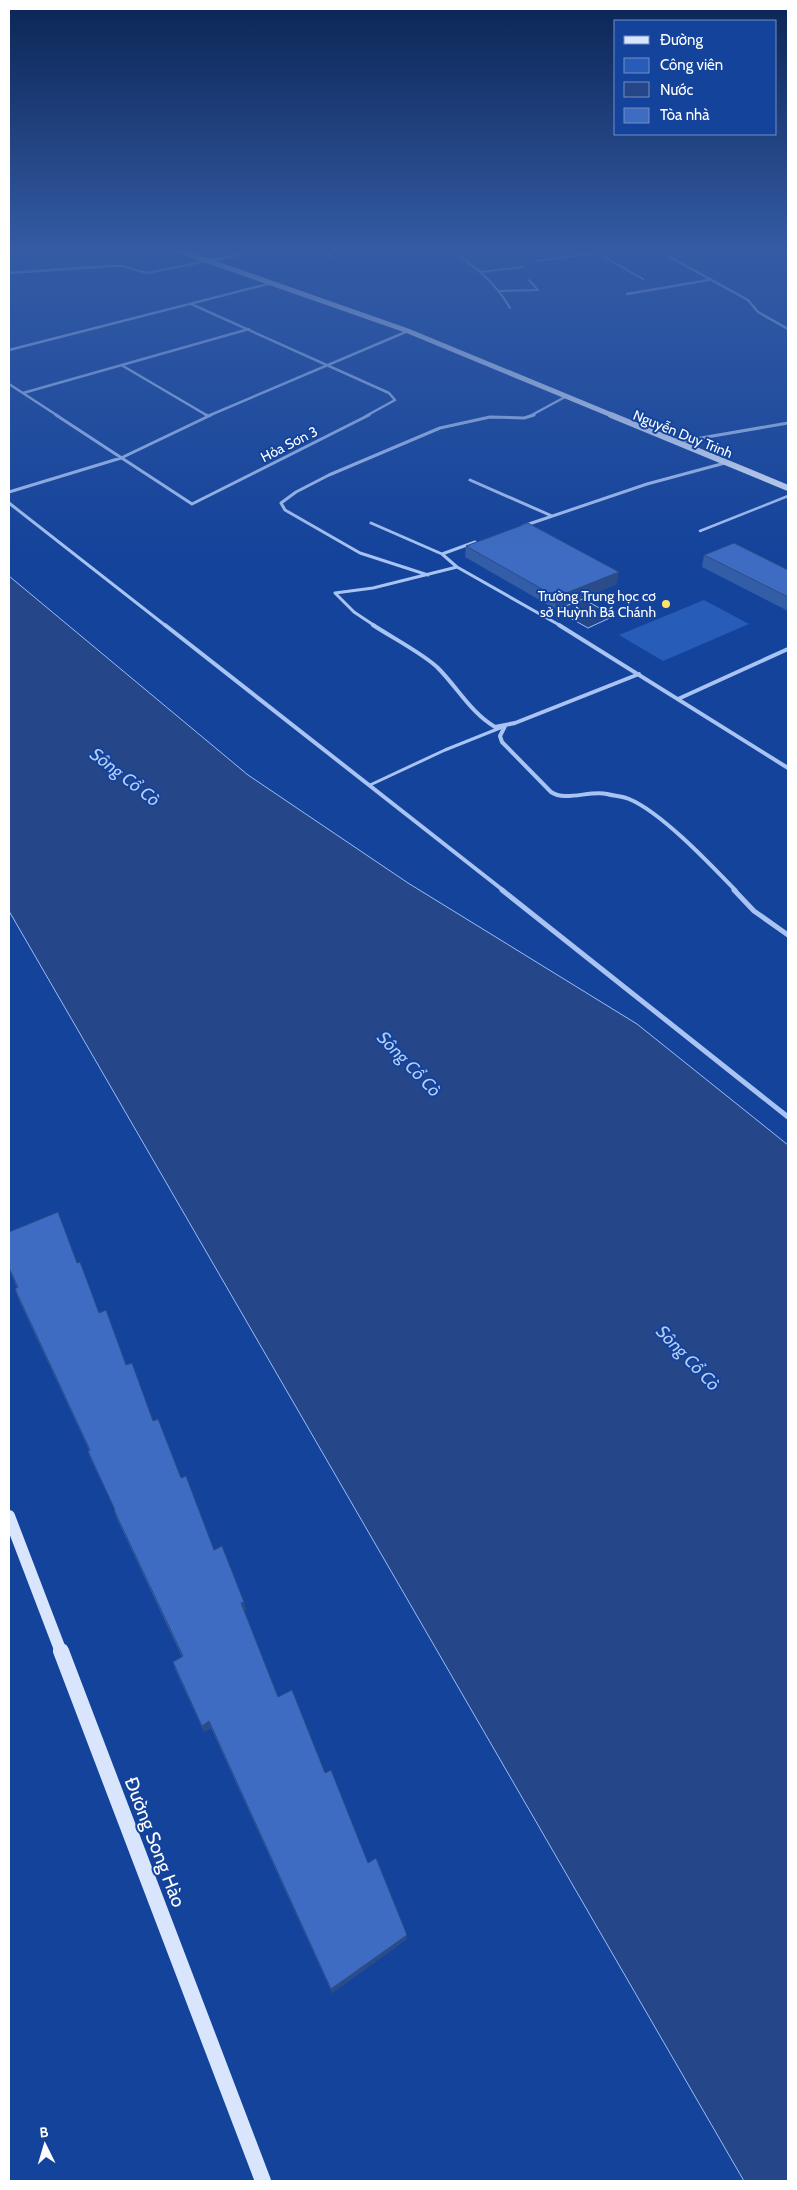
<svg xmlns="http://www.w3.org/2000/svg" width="797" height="2190" font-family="Cabin,sans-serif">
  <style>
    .green { fill: #275cb9 }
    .water { fill: #254789; stroke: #9bbdf6 }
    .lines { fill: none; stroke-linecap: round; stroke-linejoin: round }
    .lane-far2 { stroke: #a9c4f3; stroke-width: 2 }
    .lane-far1 { stroke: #a9c4f3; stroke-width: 2.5 }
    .lane { stroke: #a9c4f3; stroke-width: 3 }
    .street-far3 { stroke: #a9c4f3; stroke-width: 2.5 }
    .street-far2 { stroke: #a9c4f3; stroke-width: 3 }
    .street-far1 { stroke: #a9c4f3; stroke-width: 4 }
    .street { stroke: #a9c4f3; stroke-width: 5 }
    .secondary-far3 { stroke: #d8e5fd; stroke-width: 5 }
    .secondary-far2 { stroke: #d8e5fd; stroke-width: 6 }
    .secondary-far1 { stroke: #d8e5fd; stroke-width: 12 }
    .secondary { stroke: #d8e5fd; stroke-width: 16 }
    .wall { fill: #345da7 }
    .shaded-wall { fill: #2b4c88 }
    .building { fill: #3d6cc2; stroke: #2b4c88 }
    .poi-dot { fill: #ffe26b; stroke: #14439b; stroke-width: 2 }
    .labels { text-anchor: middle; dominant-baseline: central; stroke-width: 4; stroke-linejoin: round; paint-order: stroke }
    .far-street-label { font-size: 14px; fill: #fff; stroke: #14439b }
    .far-poi-label { font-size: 14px; fill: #fff; stroke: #14439b; text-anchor: end }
    .water-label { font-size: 18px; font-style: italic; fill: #b5cef9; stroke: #14439b }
    .near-street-label { font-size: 19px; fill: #fff; stroke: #14439b }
  </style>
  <rect width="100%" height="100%" fill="#14439b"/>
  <!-- green -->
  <path class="green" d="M704,600L749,624L663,661L619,635Z"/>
  <!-- water -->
  <path class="water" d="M9,576L248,775L408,883L637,1024L788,1145V2181H744L9,911Z
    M583,599L614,616L588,628L556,610Z"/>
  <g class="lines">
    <!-- lane-far2 -->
    <path class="lane-far2" d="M450,250C475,266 495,282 510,308
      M536,261L597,253L643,279
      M110,266H122L147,273L208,261
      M481,272L523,267
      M500,291L538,290L529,280"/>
    <!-- lane-far1 -->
    <path class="lane-far1" d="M700,531L788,496"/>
    <!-- lane -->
    <path class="lane" d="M370,785L445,750L505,726"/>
    <!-- street-far3 -->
    <path class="street-far3" d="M326,250L331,258
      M657,250L748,300L758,312L788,329
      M9,254L12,250
      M210,261L260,250
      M9,273L110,266
      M627,294L709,280
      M191,304L389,393L395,400L366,416
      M9,350L272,283
      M123,366L208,416
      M9,384L58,416
      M23,393L249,329
      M208,416L408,331
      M530,416L565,397"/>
    <!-- street-far2 -->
    <path class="street-far2" d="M56,415L192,504L369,415
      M206,415L208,416
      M678,442L788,423
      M470,480L552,516
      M9,492L121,458L211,415
      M9,503L166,626
      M371,523L442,554L457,567L561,626
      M523,526L647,484L725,463
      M442,554L475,542
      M428,575L360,553L285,510L281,503L296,492L329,475L440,428L490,417L524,418L534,415
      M335,593L354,612L375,626
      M335,593L373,588L457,567"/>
    <!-- street-far1 -->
    <path class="street-far1" d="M165,625L504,891
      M373,625C391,637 424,654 438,668C457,687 471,713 495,727L515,723L639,674
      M559,625L788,768
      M678,699L788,649
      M505,726L500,736L502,742L551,792C565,802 590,790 607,794C614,796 622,796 629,799C661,812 711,865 736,891"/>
    <!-- street -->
    <path class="street" d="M502,890L788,1117
      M734,890L754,911L788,935"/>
    <!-- secondary-far3 -->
    <path class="secondary-far3" d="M177,250L408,331L614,416"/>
    <!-- secondary-far2 -->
    <path class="secondary-far2" d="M611,415L788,488"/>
    <!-- secondary-far1 -->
    <path class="secondary-far1" d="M9,1516L61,1652"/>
    <!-- secondary -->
    <path class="secondary" d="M61,1651L263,2181"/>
  </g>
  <!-- wall -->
  <path class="wall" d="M466,546L617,584L555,609L465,557Z
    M704,555L788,570V611L702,567Z
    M9,1232L77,1263L99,1313L126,1365L214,1550L246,1609L244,1610L278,1697L325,1773L368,1863L407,1939L332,1993L211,1728L204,1732L175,1669L173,1662L182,1657L117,1519L114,1510H115L91,1460L88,1451L89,1450L18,1298L15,1289L17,1288L9,1269Z"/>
  <!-- shaded-wall -->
  <path class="shaded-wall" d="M619,572L617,584L555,609L556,597Z
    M244,1602L246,1609L243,1611L241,1603Z
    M209,1721L211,1728L204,1732L202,1726Z
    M407,1935V1939L332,1993L331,1989Z"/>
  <!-- building -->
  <path class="building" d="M528,523L619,572L556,597L466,546Z
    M734,543L788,570V597L704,555Z
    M58,1212L77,1263L80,1262L99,1313L106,1310L126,1365L132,1363L153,1421L158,1419L181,1478L186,1476L214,1550L222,1546L244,1602L241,1603L278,1697L292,1690L325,1773L331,1770L368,1863L376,1858L407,1935L331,1989L209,1721L202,1726L173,1662L183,1656L114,1510H115L88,1451L90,1450L15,1289L18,1287L9,1268V1232Z"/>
  <!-- sky -->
  <linearGradient id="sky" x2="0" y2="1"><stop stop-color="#0b2555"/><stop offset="0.45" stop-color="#345ba4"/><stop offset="1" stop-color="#345ba4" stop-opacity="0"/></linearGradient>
  <rect width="797" height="556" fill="url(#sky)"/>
  <!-- markers -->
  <circle class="poi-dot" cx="666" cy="604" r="5"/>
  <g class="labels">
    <!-- far-street labels -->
    <g class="far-street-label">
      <text transform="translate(683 434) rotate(22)">Nguyễn Duy Trinh</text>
      <text transform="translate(289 444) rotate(-27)">Hỏa Sơn 3</text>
    </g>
    <!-- far-poi labels -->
    <g class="far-poi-label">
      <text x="656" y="596">Trường Trung học cơ<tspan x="656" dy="16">sở Huỳnh Bá Chánh</tspan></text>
    </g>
    <!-- water labels -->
    <g class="water-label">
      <text transform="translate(125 777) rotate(38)">Sông Cổ Cò</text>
      <text transform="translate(409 1064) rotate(46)">Sông Cổ Cò</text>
      <text transform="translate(688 1358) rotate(46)">Sông Cổ Cò</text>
    </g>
    <!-- near-street labels -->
    <g class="near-street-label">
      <text transform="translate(155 1842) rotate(69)">Đường Song Hào</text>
    </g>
  </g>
  <!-- border -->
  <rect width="797" height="2190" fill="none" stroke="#ffffff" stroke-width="20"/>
  <!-- legend -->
  <rect x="614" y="20" width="162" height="115" fill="#14439b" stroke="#728ec3"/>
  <rect x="624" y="36" width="25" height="8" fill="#d8e5fd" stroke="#728ec3"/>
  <text x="660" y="45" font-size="15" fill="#ffffff">Đường</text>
  <rect x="624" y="58" width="25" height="15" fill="#275cb9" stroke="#728ec3"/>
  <text x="660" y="70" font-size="15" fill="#ffffff">Công viên</text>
  <rect x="624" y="82" width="25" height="15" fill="#254789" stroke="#728ec3"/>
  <text x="660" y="95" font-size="15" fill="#ffffff">Nước</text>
  <rect x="624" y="108" width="25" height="15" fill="#3d6cc2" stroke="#728ec3"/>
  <text x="660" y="120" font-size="15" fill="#ffffff">Tòa nhà</text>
  <!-- north arrow -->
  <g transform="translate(45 2145) rotate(355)" stroke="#14439b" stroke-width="4" paint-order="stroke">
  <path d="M0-4L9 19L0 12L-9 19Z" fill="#ffffff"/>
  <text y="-8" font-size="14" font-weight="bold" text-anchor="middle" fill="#ffffff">B</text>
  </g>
</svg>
